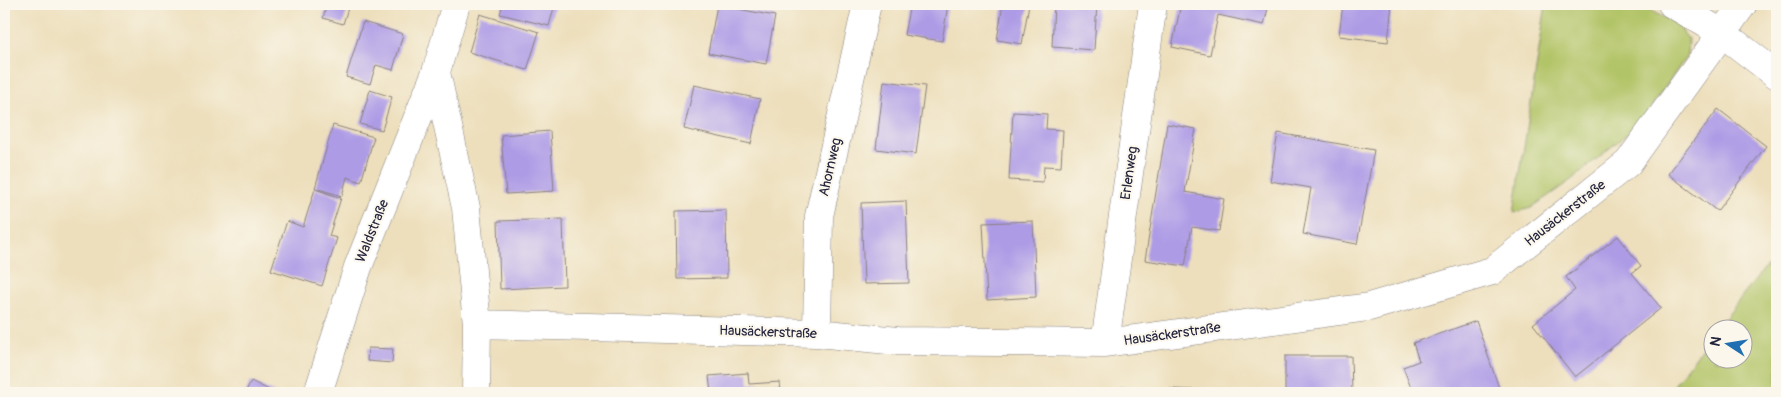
<svg xmlns="http://www.w3.org/2000/svg" width="1781" height="397" font-family="Pangolin,sans-serif">
  <style>
    .green { fill: #b2c468; stroke: #6a7352 }
    .building { fill: #ae9be6 }
    .lines { fill: none; stroke-linecap: round; stroke-linejoin: round }
    .minor-casing { stroke: #88807c; stroke-width: 29 }
    .minor { stroke: #fff; stroke-width: 28 }
    .labels { text-anchor: middle; dominant-baseline: central; stroke-width: 4; stroke-linejoin: round; paint-order: stroke }
    .street-label { font-size: 14px; fill: #22223b; stroke: #fbf7ec }
  </style>
  <rect width="100%" height="100%" fill="#fbf7ec"/>
  <filter id="ink" filterUnits="userSpaceOnUse"><feTurbulence type="fractalNoise" baseFrequency=".02" numOctaves="2"/><feDisplacementMap in="SourceGraphic" scale="10" xChannelSelector="R" yChannelSelector="G"/><feConvolveMatrix kernelMatrix="1 2 1 2 8 2 1 2 1" color-interpolation-filters="sRGB"/></filter>
  <filter id="wash" filterUnits="userSpaceOnUse"><feTurbulence type="fractalNoise" baseFrequency=".0096" numOctaves="4" result="noise"/><feDisplacementMap in="SourceGraphic" scale="20" xChannelSelector="R" yChannelSelector="G"/><feGaussianBlur stdDeviation="1.12" result="paint"/><feColorMatrix in="noise" values="0 0 0 0 0 0 0 0 0 0 0 0 0 0 0 0 0 1.4 0 .05"/><feComposite in="paint" operator="in"/></filter>
  <g filter="url(#wash)">
    <rect width="100%" height="100%" fill="#eddfbc"/>
    <!-- green -->
    <path class="green" d="M1546,4H1637L1677,24L1688,39L1687,56L1639,124L1571,180L1531,208L1514,213Z
      M1767,265L1777,296V393H1668L1713,334L1714,360H1744V330L1717,329Z"/>
    <g id="blocks">
      <!-- building -->
      <path class="building" d="M327,4L348,8L343,24L323,18Z
        M359,4H376L375,9Z
        M503,4H555L549,26L500,14Z
        M910,4H948L942,41L904,35Z
        M1003,4H1029L1022,44L997,40Z
        M1054,4H1097L1094,50L1052,47Z
        M1181,4H1269L1264,25L1218,15L1210,55L1172,47Z
        M1343,4H1392L1388,42L1339,36Z
        M717,5L775,16L766,64L708,53Z
        M480,14L539,32L527,70L469,52Z
        M363,22L403,34L393,70L376,65L370,84L346,77Z
        M884,81L925,86L916,154L876,149Z
        M694,85L760,99L751,144L684,129Z
        M370,90L392,97L382,130L360,124Z
        M1718,109L1766,146L1717,211L1668,174Z
        M1013,112L1047,114L1046,129L1063,130L1061,167L1044,166L1043,182L1009,180Z
        M1167,124L1196,129L1185,192L1224,199L1219,231L1192,227L1185,266L1145,260Z
        M333,125L374,137L361,182L347,177L342,196L315,188Z
        M550,131L554,191L506,194L501,135Z
        M1278,133L1374,150L1357,244L1303,234L1311,188L1270,181Z
        M315,189L341,198L329,236L337,238L322,286L271,270L287,221L303,227Z
        M906,201L909,283L864,284L861,203Z
        M726,210L727,278L677,279L676,211Z
        M563,219L565,286L500,289L498,221Z
        M1033,221L1036,297L987,300L983,223Z
        M1618,236L1641,266L1632,273L1661,308L1575,377L1533,324L1575,290L1566,277Z
        M1476,321L1499,388L1485,393H1413L1403,367L1419,361L1413,343Z
        M368,348L393,349L392,363L367,361Z
        M1285,356H1351L1352,393H1285Z
        M748,373L749,384L780,382L781,393H711L709,376Z
        M251,381L275,393H245Z
        M1122,387L1197,390V393H1122Z"/>
    </g>
  </g>
  <g filter="url(#ink)">
    <use href="#blocks" fill-opacity="0" stroke="#88807c" stroke-width="1"/>
    <g class="lines">
      <!-- minor casing -->
      <g class="minor-casing">
        <path id="minor" d="M1672,4L1722,33L1777,75
          M436,72L466,208L477,324L476,393
          M477,324L817,333L898,341L1105,343L1369,307L1492,271L1628,163L1743,4
          M817,333L819,216L867,4
          M1105,343L1153,4
          M318,393L358,267L436,72L456,4"/>
      </g>
      <!-- minor -->
      <use href="#minor" class="minor"/>
    </g>
  </g>
  <g class="labels">
    <!-- street labels -->
    <g class="street-label">
      <text transform="translate(830 167) rotate(-77)">Ahornweg</text>
      <text transform="translate(1129 173) rotate(-82)">Erlenweg</text>
      <text transform="translate(1565 213) rotate(-38)">Hausäckerstraße</text>
      <text transform="translate(372 231) rotate(-68)">Waldstraße</text>
      <text transform="translate(768 332) rotate(2)">Hausäckerstraße</text>
      <text transform="translate(1172 334) rotate(-8)">Hausäckerstraße</text>
    </g>
  </g>
  <!-- margin -->
  <rect width="1781" height="397" fill="none" stroke="#fbf7ec" stroke-width="20"/>
  <!-- north arrow -->
  <g transform="translate(1728 344) rotate(282)"><circle r="24" fill="#fbf7ec" stroke="#a4a2a5"/>
  <path d="M0-4L9 19L0 12L-9 19Z" fill="#1f6fb2"/>
  <text y="-8" font-size="14" font-weight="bold" text-anchor="middle" fill="#22223b">N</text>
  </g>
</svg>
